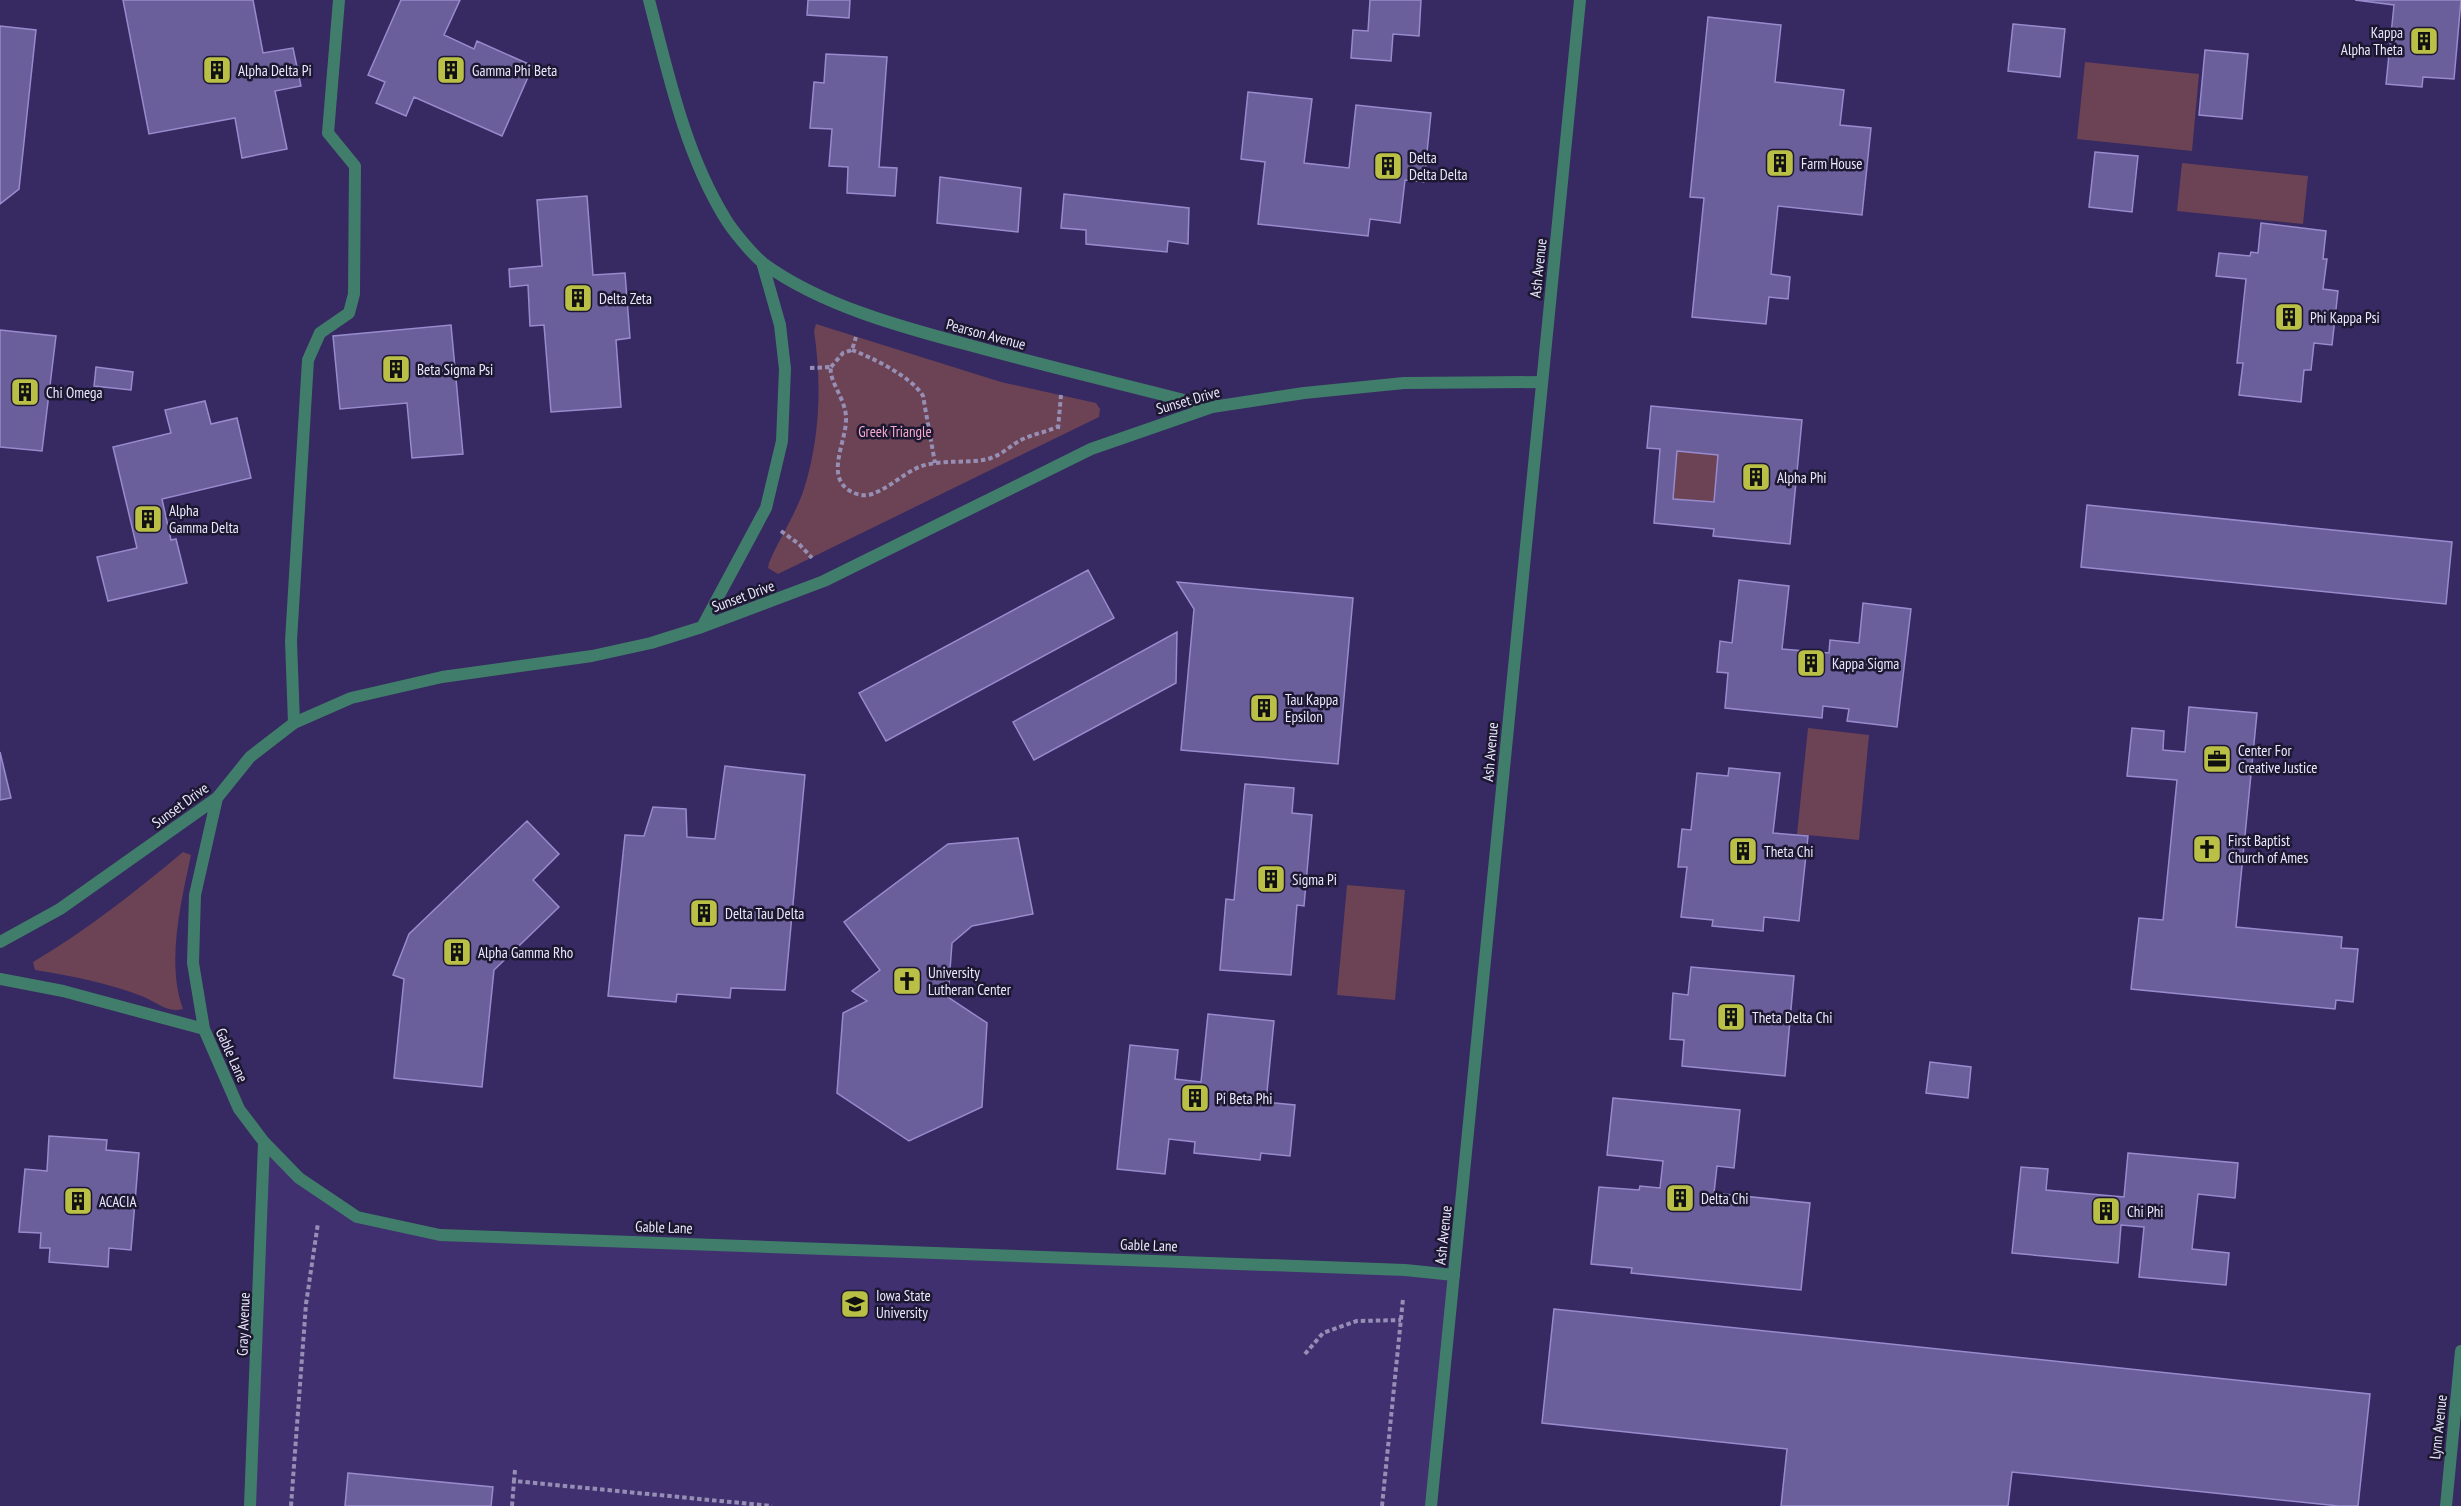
<svg xmlns="http://www.w3.org/2000/svg" width="2461" height="1506" font-family="'PT Sans Narrow',sans-serif">
  <style>
    .built { fill: #413070 }
    .green { fill: #6b4355 }
    .building { fill: #6a5e9b; stroke: #988bcd; stroke-width: 1.5; fill-rule: evenodd }
    .lines { fill: none; stroke-linecap: round; stroke-linejoin: round }
    .path { stroke: #968eb4; stroke-width: 4; stroke-dasharray: 4.5 3; stroke-linecap: butt }
    .service { stroke: #417d6b; stroke-width: 12 }
    .minor { stroke: #417d6b; stroke-width: 12 }
    .tertiary { stroke: #417d6b; stroke-width: 12 }
    .labels { text-anchor: middle; dominant-baseline: central; stroke-width: 5; stroke-linejoin: round; paint-order: stroke }
    .poi-label { font-size: 15px; fill: #eae7fd; stroke: #1d1831; text-anchor: start }
    .street-label { font-size: 15px; fill: #eae7fd; stroke: #1d1831 }
    .park-label { font-size: 15px; fill: #f7aacb; stroke: #1d1831 }
  </style>
  <rect width="100%" height="100%" fill="#372961"/>
  <!-- built -->
  <path class="built" d="M264,1142L299,1178L357,1217L440,1235L1454,1275L1431,1506H250Z"/>
  <!-- green -->
  <path class="green" d="M2085,62L2199,74L2192,151L2077,139Z
    M2182,163L2308,176L2303,224L2177,211Z
    M816,324L1001,382L1096,403L1100,409L1099,417L778,574L768,568L769,563C779,539 794,517 803,492C820,440 822,384 814,331Z
    M1677,451L1718,455L1714,502L1673,499Z
    M1808,728L1869,735L1859,840L1797,834Z
    M183,852L191,855C181,902 166,963 183,1009C167,1013 158,1003 144,997C109,983 72,976 35,970L33,962C87,930 135,892 183,852Z
    M1347,885L1405,890L1395,1000L1337,995Z"/>
  <!-- building -->
  <path class="building" d="M123,0H253L263,53L293,48L301,86L275,91L287,149L242,158L235,118L149,134Z
    M401,0H460L444,35L474,49L477,41L533,66L502,136L414,97L406,116L376,103L385,82L368,75Z
    M808,0H850L849,18L807,15Z
    M1370,0H1421L1419,36L1393,34L1391,61L1351,58L1353,30L1368,31Z
    M2355,0H2461L2454,79L2423,77L2422,87L2386,84L2394,5Z
    M1708,17L1781,25L1775,82L1844,90L1840,125L1871,128L1862,215L1778,206L1771,274L1790,277L1788,299L1769,297L1766,324L1692,317L1704,198L1690,197Z
    M2013,24L2065,29L2060,77L2008,71Z
    M0,26L36,30L19,189L0,204Z
    M2205,50L2248,54L2242,119L2199,115Z
    M826,54L887,57L879,167L897,168L895,196L847,193L848,167L829,166L832,129L810,128L814,82L824,83Z
    M1248,92L1312,99L1304,163L1349,168L1356,105L1431,113L1424,182L1405,180L1400,223L1370,219L1368,236L1258,224L1265,162L1241,159Z
    M2095,152L2138,156L2132,212L2089,207Z
    M940,177L1021,188L1018,232L937,223Z
    M1064,194L1189,208L1188,244L1168,241L1167,252L1086,244V230L1061,228Z
    M587,196L593,275L625,273L630,338L616,340L621,407L551,412L544,325L530,326L528,285L510,287L509,269L542,266L537,200Z
    M2261,223L2326,231L2323,259H2327L2323,289L2338,291L2332,345L2314,343L2311,370H2304L2301,402L2239,395L2243,363H2237L2246,279L2216,276L2219,253L2250,256L2251,252L2258,253Z
    M451,325L463,454L412,458L407,403L340,409L333,336Z
    M0,330L56,336L42,451L0,447Z
    M96,367L133,372L131,390L94,386Z
    M205,401L211,424L237,418L251,478L162,499L171,540L176,539L187,583L108,601L97,557L137,548L113,447L171,433L165,410Z
    M1651,406L1802,420L1790,544L1713,536L1714,529L1654,523L1660,449L1647,448ZM1677,451L1718,455L1714,502L1673,499Z
    M2087,505L2452,542L2446,604L2081,567Z
    M1088,570L1114,618L886,741L859,693Z
    M1739,580L1789,586L1782,649L1829,653L1830,640L1859,643L1863,603L1911,609L1897,727L1847,721L1849,709L1823,706L1822,718L1725,708L1728,673L1717,672L1720,641L1732,643Z
    M1177,582L1353,598L1338,764L1181,750L1194,609Z
    M1177,632L1176,683L1034,760L1013,722Z
    M2189,707L2257,713L2236,927L2342,937L2341,948L2358,949L2353,1002L2336,1000L2335,1009L2131,989L2139,918L2163,920L2177,780L2127,776L2132,728L2164,731L2163,750L2185,752Z
    M0,752L11,798L0,800Z
    M725,766L805,775L785,990L731,988L730,998L677,994L676,1002L608,996L625,835L644,836L653,807L686,809L687,837L715,839Z
    M1729,768L1780,773L1773,833L1808,836L1799,921L1764,917L1763,931L1712,926L1713,920L1681,917L1687,867H1678L1682,829L1691,830L1697,773L1728,776Z
    M1245,784L1294,788L1292,813L1312,815L1304,906L1297,905L1291,975L1220,970L1226,899L1234,900Z
    M527,821L559,854L533,880L559,907L494,970L482,1087L394,1078L404,979L393,975L409,934Z
    M1018,838L1033,914L972,926L952,943L948,997L987,1023L982,1107L909,1141L837,1093L843,1013L867,1001L852,991L880,970L844,922L948,844Z
    M1691,967L1794,976L1785,1076L1682,1066L1684,1040L1670,1039L1673,993L1688,995Z
    M1208,1014L1274,1021L1266,1102L1295,1105L1290,1156L1261,1153L1260,1160L1194,1153L1195,1142L1169,1139L1165,1174L1117,1169L1130,1045L1178,1050L1175,1079L1201,1082Z
    M1930,1062L1971,1067L1968,1098L1926,1093Z
    M1613,1098L1740,1110L1734,1168L1717,1166L1714,1193L1810,1203L1801,1290L1631,1273L1632,1268L1591,1264L1599,1187L1639,1190L1640,1186L1660,1188L1663,1161L1607,1155Z
    M49,1136L107,1140L106,1150L139,1153L131,1250L109,1248L108,1267L49,1262L50,1248H40L41,1233L19,1232L25,1169L47,1171Z
    M2128,1153L2238,1163L2235,1198L2198,1194L2192,1249L2229,1253L2226,1285L2139,1277L2144,1227L2121,1225L2118,1263L2012,1253L2021,1167L2048,1169L2046,1190L2124,1197Z
    M1554,1309L2370,1394L2358,1506H2339L2012,1472L2008,1506H1781L1787,1449L1542,1423Z
    M348,1473L493,1487L491,1506H345Z"/>
  <g class="lines">
    <!-- path -->
    <path class="path" d="M852,350C873,358 912,377 923,396L935,463
      M831,367L843,353L852,350L856,337
      M810,368L831,367C828,380 846,399 846,418C847,439 827,472 846,488C853,494 863,497 872,494C889,488 903,474 919,467C943,458 968,465 991,458C1003,454 1012,444 1023,439C1034,434 1046,432 1057,427
      M1058,429L1061,395
      M781,531L799,544L812,558
      M1305,1354L1323,1333L1357,1321L1401,1320
      M515,1470L514,1481L772,1506
      M291,1506L306,1304L318,1223
      M512,1506L514,1481
      M1382,1506L1403,1299"/>
    <!-- service -->
    <path class="service" d="M294,723L291,641L308,360L320,333L349,313L354,294L355,166L328,133L339,0"/>
    <!-- minor -->
    <path class="minor" d="M649,0C668,73 685,153 725,218C732,230 752,254 763,263C820,305 901,327 969,345C1049,367 1130,386 1211,407
      M702,627L766,508L782,441L785,369L780,325L762,262
      M217,798L195,895L193,963L204,1029L239,1109L264,1142L299,1178L357,1217L440,1235L1405,1270L1454,1275
      M0,942L60,909L217,798L250,757L294,723L351,698L442,677L592,656L651,643L702,627L824,581L1091,449L1212,407L1304,393L1404,383L1542,382
      M0,979L63,991L204,1029
      M250,1506L264,1142
      M2446,1506L2461,1351"/>
    <!-- tertiary -->
    <path class="tertiary" d="M1431,1506L1580,0"/>
  </g>
  <!-- icons -->
  <defs>
    <g id="building-square" transform="scale(1.5)"><rect x="-9" y="-9" width="18" height="18" rx="4" fill="#bac046" stroke="#1d1831"/><path d="M-4-6H4V6H1V3H-1V6H-4ZM-2.5-4.3h1.7v1.8h-1.7ZM.8-4.3h1.7v1.8H.8ZM-2.5-1h1.7V.8h-1.7ZM.8-1h1.7V.8H.8Z" fill="#111"/></g>
    <g id="office-square" transform="scale(1.5)"><rect x="-9" y="-9" width="18" height="18" rx="4" fill="#bac046" stroke="#1d1831"/><path d="M-6-3h4V-5.5h4V-3h4V5H-6ZM-1-4.5V-3h2v-1.5ZM-6 0V1H6V0Z" fill="#111"/></g>
    <g id="church-square" transform="scale(1.5)"><rect x="-9" y="-9" width="18" height="18" rx="4" fill="#bac046" stroke="#1d1831"/><path d="M-1.2-6h2.4v3.5h3.3v2.4h-3.3V6h-2.4V-.1h-3.3v-2.4h3.3Z" fill="#111"/></g>
    <g id="university-square" transform="scale(1.5)"><rect x="-9" y="-9" width="18" height="18" rx="4" fill="#bac046" stroke="#1d1831"/><path d="M0-5L7-2L0 1L-7-2ZM-4 1L0 2.5L4 1V4Q0 6-4 4Z" fill="#111"/></g>
  </defs>
  <g fill-rule="evenodd">
    <use href="#building-square" x="2424" y="41"/>
    <use href="#building-square" x="217" y="70"/>
    <use href="#building-square" x="451" y="70"/>
    <use href="#building-square" x="1780" y="163"/>
    <use href="#building-square" x="1388" y="166"/>
    <use href="#building-square" x="578" y="298"/>
    <use href="#building-square" x="2289" y="317"/>
    <use href="#building-square" x="396" y="369"/>
    <use href="#building-square" x="25" y="392"/>
    <use href="#building-square" x="1756" y="477"/>
    <use href="#building-square" x="148" y="519"/>
    <use href="#building-square" x="1811" y="663"/>
    <use href="#building-square" x="1264" y="708"/>
    <use href="#office-square" x="2217" y="759"/>
    <use href="#church-square" x="2207" y="849"/>
    <use href="#building-square" x="1743" y="851"/>
    <use href="#building-square" x="1271" y="879"/>
    <use href="#building-square" x="704" y="913"/>
    <use href="#building-square" x="457" y="952"/>
    <use href="#church-square" x="907" y="981"/>
    <use href="#building-square" x="1731" y="1017"/>
    <use href="#building-square" x="1195" y="1098"/>
    <use href="#building-square" x="1680" y="1198"/>
    <use href="#building-square" x="78" y="1201"/>
    <use href="#building-square" x="2106" y="1211"/>
    <use href="#university-square" x="855" y="1304"/>
  </g>
  <g class="labels">
    <!-- poi labels -->
    <g class="poi-label">
      <text x="2403" y="32" text-anchor="end">Kappa<tspan x="2403" dy="17">Alpha Theta</tspan></text>
      <text x="238" y="70">Alpha Delta Pi</text>
      <text x="472" y="70">Gamma Phi Beta</text>
      <text x="1409" y="157">Delta<tspan x="1409" dy="17">Delta Delta</tspan></text>
      <text x="1801" y="163">Farm House</text>
      <text x="599" y="298">Delta Zeta</text>
      <text x="2310" y="317">Phi Kappa Psi</text>
      <text x="417" y="369">Beta Sigma Psi</text>
      <text x="46" y="392">Chi Omega</text>
      <text x="1777" y="477">Alpha Phi</text>
      <text x="169" y="510">Alpha<tspan x="169" dy="17">Gamma Delta</tspan></text>
      <text x="1832" y="663">Kappa Sigma</text>
      <text x="1285" y="699">Tau Kappa<tspan x="1285" dy="17">Epsilon</tspan></text>
      <text x="2238" y="750">Center For<tspan x="2238" dy="17">Creative Justice</tspan></text>
      <text x="2228" y="840">First Baptist<tspan x="2228" dy="17">Church of Ames</tspan></text>
      <text x="1764" y="851">Theta Chi</text>
      <text x="1292" y="879">Sigma Pi</text>
      <text x="725" y="913">Delta Tau Delta</text>
      <text x="478" y="952">Alpha Gamma Rho</text>
      <text x="928" y="972">University<tspan x="928" dy="17">Lutheran Center</tspan></text>
      <text x="1752" y="1017">Theta Delta Chi</text>
      <text x="1216" y="1098">Pi Beta Phi</text>
      <text x="1701" y="1198">Delta Chi</text>
      <text x="99" y="1201">ACACIA</text>
      <text x="2127" y="1211">Chi Phi</text>
      <text x="876" y="1295">Iowa State<tspan x="876" dy="17">University</tspan></text>
    </g>
    <!-- street labels -->
    <g class="street-label">
      <text transform="translate(1538 268) rotate(-84)">Ash Avenue</text>
      <text transform="translate(986 334) rotate(15)">Pearson Avenue</text>
      <text transform="translate(1188 400) rotate(-16)">Sunset Drive</text>
      <text transform="translate(743 596) rotate(-20)">Sunset Drive</text>
      <text transform="translate(1490 752) rotate(-85)">Ash Avenue</text>
      <text transform="translate(180 805) rotate(-36)">Sunset Drive</text>
      <text transform="translate(232 1055) rotate(66)">Gable Lane</text>
      <text transform="translate(664 1227) rotate(2)">Gable Lane</text>
      <text transform="translate(1443 1235) rotate(-84)">Ash Avenue</text>
      <text transform="translate(1149 1245) rotate(2)">Gable Lane</text>
      <text transform="translate(243 1324) rotate(-88)">Gray Avenue</text>
      <text transform="translate(2438 1427) rotate(-84)">Lynn Avenue</text>
    </g>
    <!-- park labels -->
    <g class="park-label">
      <text x="895" y="431">Greek Triangle</text>
    </g>
  </g>
</svg>
